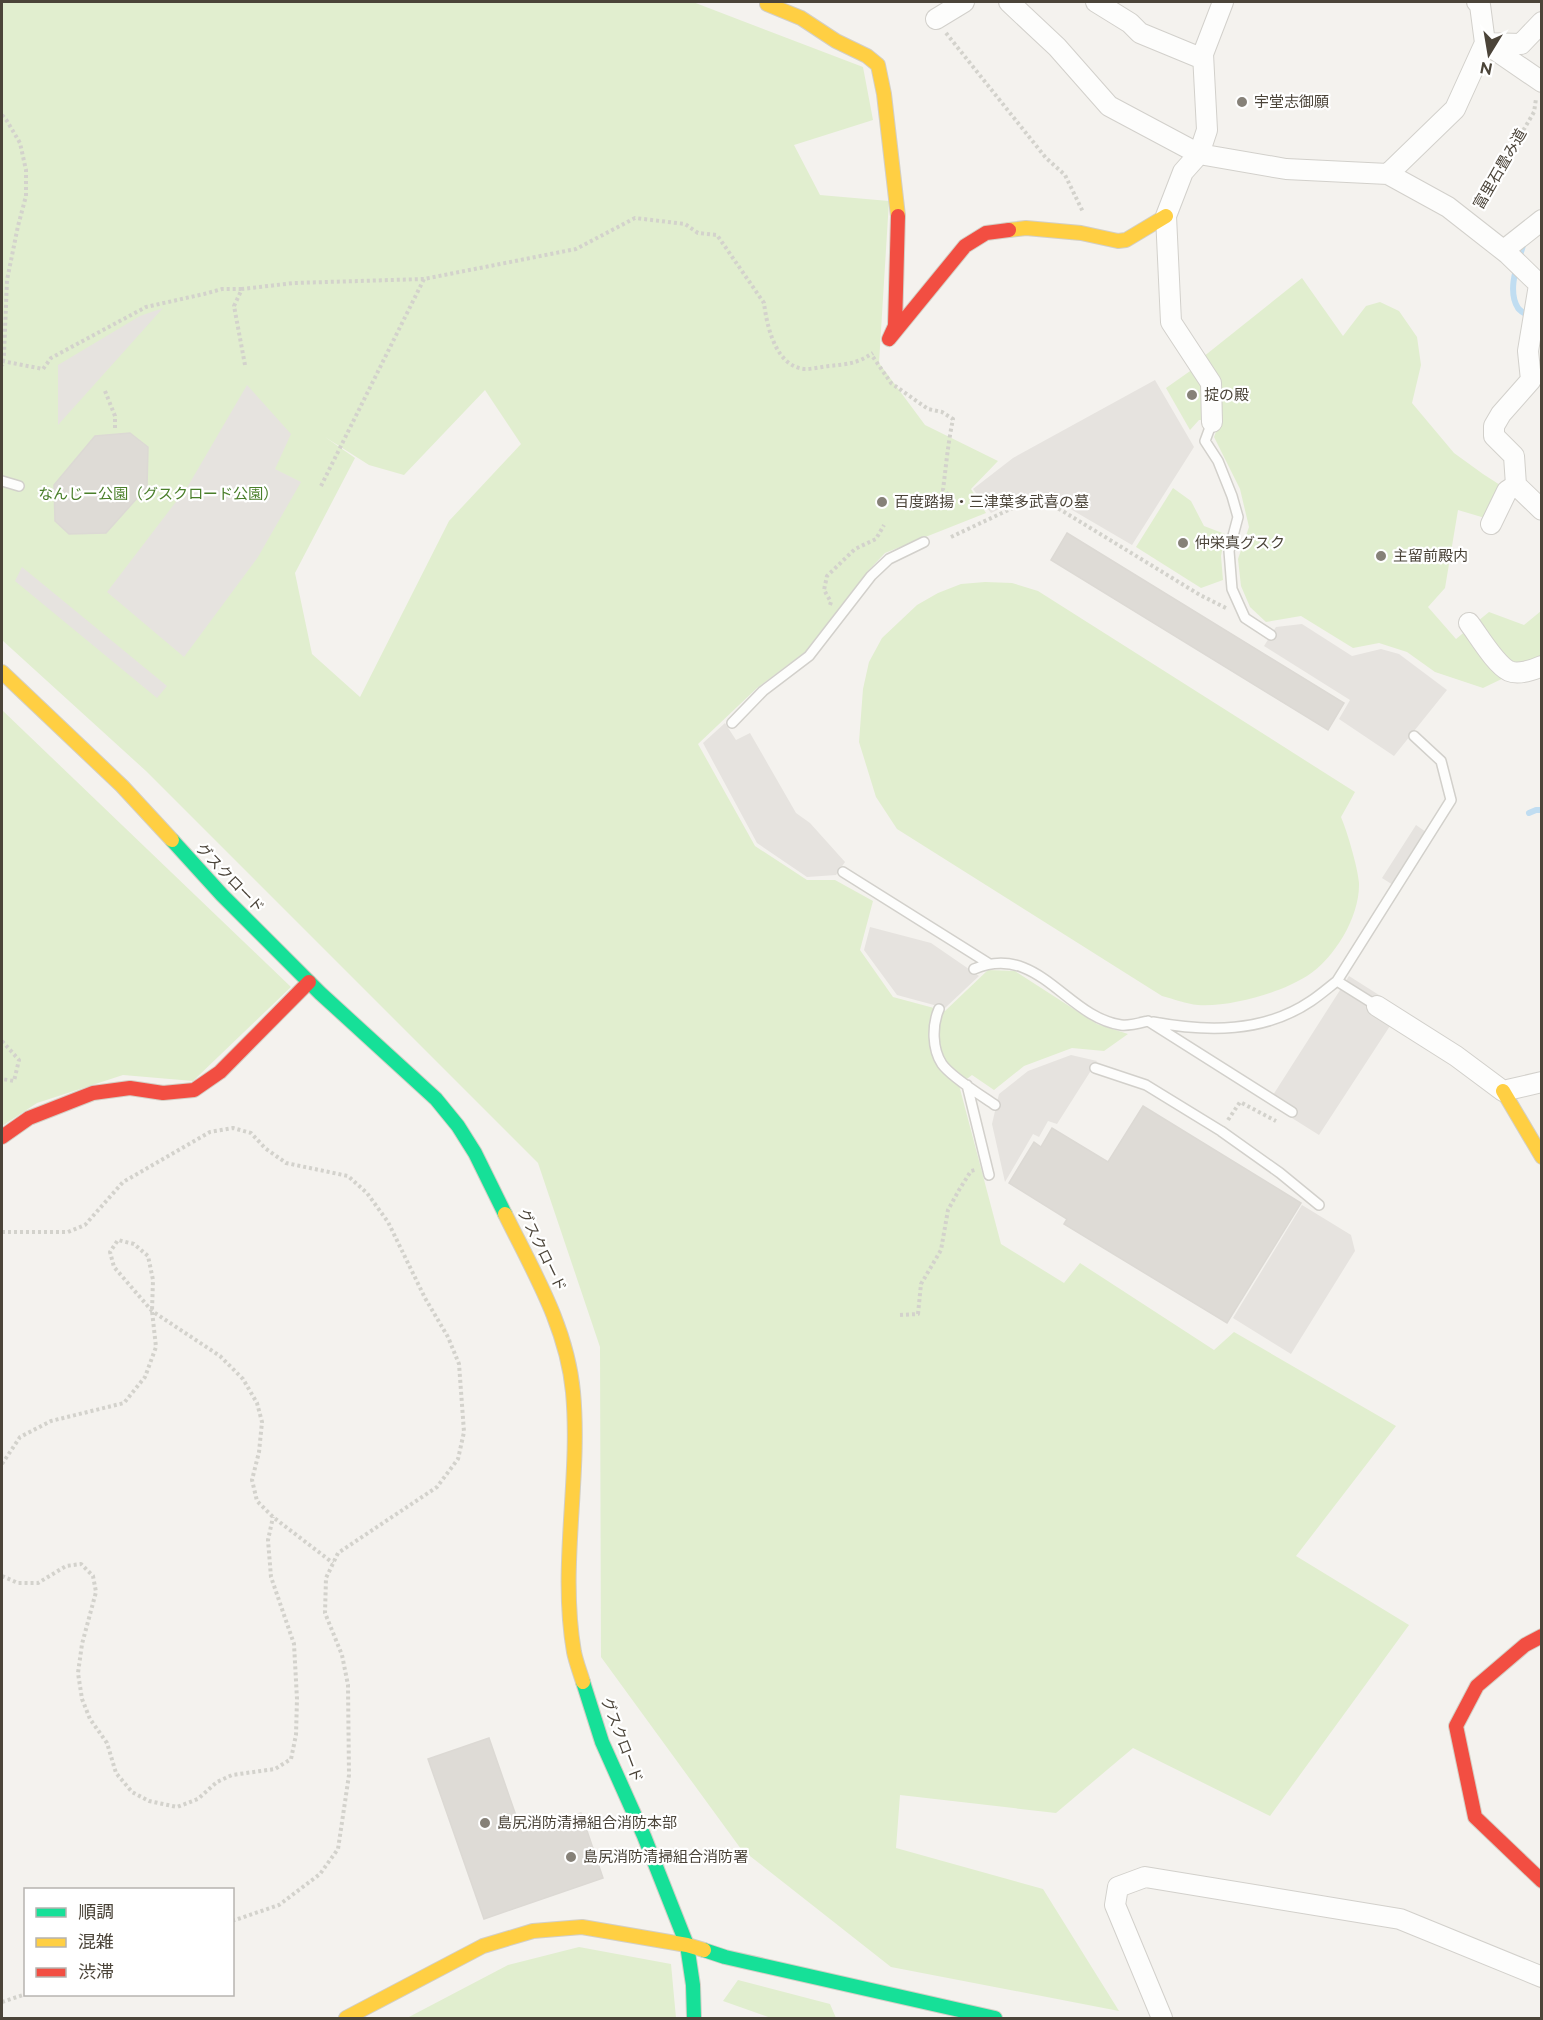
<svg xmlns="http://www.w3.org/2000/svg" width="1543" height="2020" font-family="Raleway,'Noto Sans JP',sans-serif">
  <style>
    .green { fill: #e1eecf; fill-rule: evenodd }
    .parking { fill: #e6e3df }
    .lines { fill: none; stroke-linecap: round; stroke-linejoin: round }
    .stream { stroke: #c0ddf1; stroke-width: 6 }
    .building { fill: #dedbd6; stroke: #dcd9d4; stroke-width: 1.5 }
    .lane-casing { stroke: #d2d0cb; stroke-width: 12 }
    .street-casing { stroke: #d2d0cb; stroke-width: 22 }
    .fast-casing { stroke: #d3cfc5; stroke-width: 16 }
    .slow-casing { stroke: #d3cfc5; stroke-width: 16 }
    .jam-casing { stroke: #d3cfc5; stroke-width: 16 }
    .path { stroke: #d3d2cc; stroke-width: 4; stroke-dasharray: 3 3; stroke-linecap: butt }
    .lane { stroke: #fdfdfc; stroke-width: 9 }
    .street { stroke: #fdfdfc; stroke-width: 20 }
    .fast { stroke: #16e098; stroke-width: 14 }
    .slow { stroke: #ffcf43; stroke-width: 14 }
    .jam { stroke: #f24e42; stroke-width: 14 }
    .poi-dot { fill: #868178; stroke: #fff; stroke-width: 2 }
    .labels { text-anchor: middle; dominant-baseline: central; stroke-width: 4.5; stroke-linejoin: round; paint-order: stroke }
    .poi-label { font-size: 15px; fill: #4b4439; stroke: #fff; text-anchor: start }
    .street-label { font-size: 15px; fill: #4b4439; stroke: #fff }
    .park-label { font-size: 15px; fill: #4a7f2a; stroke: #fff }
  </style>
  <rect width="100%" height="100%" fill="#f4f2ee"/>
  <!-- green -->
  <path class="green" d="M2,2H693L863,67L873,120L794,145L820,195L889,201L879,363L925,425L998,461L971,489L986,513L885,553L868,571L805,652L757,688L698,744L755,846L807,880H835L873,901L860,950L893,997L945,1011L988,970L1015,971L1097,1024L1128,1034L1104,1051L1072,1048L1024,1066L994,1090L972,1075L959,1085L1001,1244L1064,1283L1080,1263L1214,1350L1234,1332L1396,1426L1296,1556L1409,1625L1270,1816L1133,1748L1056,1813L900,1795L896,1848L1043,1889L1119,2011L891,1967L741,1849L601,1657L600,1347L538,1163L146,771L2,640ZM485,390L521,444L449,521L360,697L312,654L295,573L355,458L325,437L369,465L404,475Z
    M1302,278L1343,336L1366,306L1380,302L1399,311L1417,337L1421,365L1412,403L1454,453L1483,474L1500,485L1485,518L1458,510L1445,588L1428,607L1456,639L1489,612L1524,625L1541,611V660L1483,688L1435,672L1407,652L1379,643L1353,648L1301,616L1266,622L1250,607L1241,586L1238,559L1249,527L1240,489L1214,437L1220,421L1203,357Z
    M1193,369L1204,386L1206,420H1199L1190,430L1166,388Z
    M1173,488L1191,501L1204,526L1225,534L1221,556L1223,580L1201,588L1136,547Z
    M985,582L1012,583L1038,591L1355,792L1341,817C1347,831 1358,868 1359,883C1360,916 1335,958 1307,976C1280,993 1231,1007 1198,1005C1186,1004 1174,999 1162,996L897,829L876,797L859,742L863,689L869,662L882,638L917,605L938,593L961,584Z
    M2,710L291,987L193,1081L123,1075L37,1103L2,1126Z
    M579,1947L671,1964L676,2018H407L508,1965Z
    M738,1980L830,2004L836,2018H771L723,2001Z"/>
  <!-- parking -->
  <path class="parking" d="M163,308L58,425V365L140,316Z
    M1155,380L1194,447L1132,545L1038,490L991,513L973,489L1013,458Z
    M247,385L291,434L275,469L301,482L258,557L184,657L107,592L188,486Z
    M22,567L167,686L157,698L15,581Z
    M1302,624L1352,656L1381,649L1399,654L1447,690L1394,756L1339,719L1350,700L1264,646L1276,627Z
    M725,723L736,740L750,733L796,813L810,823L845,862L836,875L807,877L757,843L703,743Z
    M1416,825L1426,832L1393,885L1382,878Z
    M870,927L931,943L979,976L945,1008L897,995L864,950Z
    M1349,976L1401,1009L1319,1135L1268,1103Z
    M1071,1055L1097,1061L1057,1124L1048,1121L1039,1137L1033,1134L1005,1182L992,1124L999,1094L1028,1071Z
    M1302,1205L1351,1235L1355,1251L1291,1354L1233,1318Z"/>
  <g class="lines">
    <!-- stream -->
    <path class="stream" d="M1524,242C1519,261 1506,289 1518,308C1520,311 1526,314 1529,317
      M1529,813L1536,810H1542"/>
  </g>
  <!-- building -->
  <path class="building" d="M130,433L148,447L147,487L106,533L69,534L55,521L54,485L95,436Z
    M1067,533L1344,703L1328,730L1051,560Z
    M1143,1106L1301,1203L1227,1323L1064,1224L1067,1219L1009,1183L1034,1142L1041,1147L1052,1128L1108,1162Z
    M489,1738L522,1833L581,1813L603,1878L484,1919L428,1759Z"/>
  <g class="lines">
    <!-- lane casing -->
    <g class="lane-casing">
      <path id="lane" d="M1212,422L1205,441L1218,461L1232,496L1238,517L1229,551L1232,589L1245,618L1271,635
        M2,481L19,486
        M732,723L763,691L809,656L871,576L889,559L924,542
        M843,872L988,963
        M974,969C1038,942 1066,1017 1121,1025C1129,1026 1140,1023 1148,1021L1292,1112
        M1337,981L1451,800L1441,761L1414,736
        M939,1009C932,1025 932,1049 942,1064C951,1077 982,1096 995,1105
        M1153,1022C1207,1032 1264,1033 1311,1001C1320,995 1328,988 1337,981L1377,1006
        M1095,1068L1146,1085L1221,1131L1280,1173L1319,1205
        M967,1085L989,1175"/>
    </g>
    <!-- street casing -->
    <g class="street-casing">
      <path id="street" d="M1009,2L1057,47L1109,106L1199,154L1183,172L1166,216L1171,322L1211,383L1212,422
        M1096,2L1130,23L1140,33L1203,59
        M1223,2L1203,54L1207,130L1199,154L1286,169L1388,174L1448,207L1508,254L1542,287
        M936,19L964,2
        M1485,43L1542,82
        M1485,43L1521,44L1542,22
        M1388,174L1455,109L1485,43L1480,5L1477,2
        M1504,250L1542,220
        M1539,285L1528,351L1531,380L1501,414L1494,426V436L1514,456L1516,485L1542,510
        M1491,524L1507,491L1516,485
        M1469,623C1479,636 1495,664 1509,671C1518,675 1533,670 1542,666
        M1377,1006L1456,1056L1503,1091L1542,1082
        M1162,2018L1115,1905L1118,1887L1145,1877L1400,1919L1542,1977"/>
    </g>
    <!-- fast casing -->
    <g class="fast-casing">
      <path id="fast" d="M172,840L222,895L320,993L436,1099L458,1126L475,1153L505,1214
        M583,1682L602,1742L644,1836L687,1945L693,1985L694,2018
        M704,1950L725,1957L995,2018"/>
    </g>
    <!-- slow casing -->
    <g class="slow-casing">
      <path id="slow" d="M767,4L801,18L836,41L867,56L878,65L884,94L898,216
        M1009,230L1026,228L1081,233L1118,241L1126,240L1166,216
        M2,672L122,786L172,840
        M1503,1091L1542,1157
        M505,1214C533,1271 567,1327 573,1392C581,1478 559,1566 574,1652C576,1662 580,1672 583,1682
        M346,2018L483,1946L533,1931L582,1927L687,1945L704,1950"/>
    </g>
    <!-- jam casing -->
    <g class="jam-casing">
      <path id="jam" d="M898,216L895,326L889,339L965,246L986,233L1009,230
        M2,1137L29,1118L93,1093L130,1088L163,1093L194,1090L220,1072L309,982
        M1542,1636L1525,1645L1477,1686L1456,1726L1475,1817L1542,1881"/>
    </g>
    <!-- path -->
    <path class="path" d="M946,33L1046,158L1065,175L1083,212
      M2,115L7,121L20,143L26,170V196L18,226L7,280L4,355L2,366
      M1478,208L1534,112L1536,99
      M873,357L891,383L928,409L942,412L953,419C948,443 946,466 943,490L952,498
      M2,361L43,369L51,358L146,307L204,294L222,289H242
      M245,365L234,306L242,289L294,283L424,279L576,249L635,218L685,224L698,233L717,235L764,303C767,327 776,367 805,369C813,369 821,367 829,366C848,364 856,364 873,353
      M105,391L115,416V428
      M321,486L424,279
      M951,537L1038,496L1200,595L1226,608
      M830,605L831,602L824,590L827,576L855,549L876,539L884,525
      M2,1041L19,1060L14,1081L2,1079
      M1228,1120L1240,1102L1276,1121
      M2,1232H68L85,1225L123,1182L210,1132L233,1128L251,1133L265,1148L286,1163L348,1176L367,1193L388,1222L425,1298L448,1337L459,1364L464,1432L458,1459L437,1487L338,1553L326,1578L325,1613L342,1655L348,1685L349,1775L338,1849L320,1874L279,1905L232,1921
      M900,1315L918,1314L921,1284L941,1250L948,1210L959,1190L971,1171L975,1170
      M2,1464L20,1437L51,1421L124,1403L145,1377L156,1347L152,1311L153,1280L148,1256L134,1244L118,1240L110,1252L114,1267L152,1311L220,1356L243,1379L257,1403L262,1422L259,1452L252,1480L257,1501L273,1517L333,1563
      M2,1576L18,1583H38L66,1566L81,1564L93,1576L96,1592L82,1644L78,1673L82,1699L90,1719L107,1743L116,1773L132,1792L149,1801L177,1807L198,1799L217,1782L232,1775L275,1769L291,1759L296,1735L297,1699L294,1644L271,1577L268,1540L273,1517
      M2,2002L26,1994"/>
    <!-- lane -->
    <use href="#lane" class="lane"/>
    <!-- street -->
    <use href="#street" class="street"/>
    <!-- fast -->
    <use href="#fast" class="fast"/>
    <!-- slow -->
    <use href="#slow" class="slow"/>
    <!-- jam -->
    <use href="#jam" class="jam"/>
  </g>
  <!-- markers -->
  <g class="poi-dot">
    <circle cx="1242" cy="102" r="6"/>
    <circle cx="1192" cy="395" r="6"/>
    <circle cx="882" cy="502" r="6"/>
    <circle cx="1183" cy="543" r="6"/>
    <circle cx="1381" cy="556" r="6"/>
    <circle cx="485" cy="1823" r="6"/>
    <circle cx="571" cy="1857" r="6"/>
  </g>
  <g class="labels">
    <!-- poi labels -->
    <g class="poi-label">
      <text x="1254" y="102">宇堂志御願</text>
      <text x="1204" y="395">掟の殿</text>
      <text x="894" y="502">百度踏揚・三津葉多武喜の墓</text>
      <text x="1195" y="543">仲栄真グスク</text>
      <text x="1393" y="556">主留前殿内</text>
      <text x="497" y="1823">島尻消防清掃組合消防本部</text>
      <text x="583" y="1857">島尻消防清掃組合消防署</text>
    </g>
    <!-- street labels -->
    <g class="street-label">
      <text transform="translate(1500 169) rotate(-60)">富里石畳み道</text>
      <text transform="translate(230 878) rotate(46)">グスクロード</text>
      <text transform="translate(542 1250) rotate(64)">グスクロード</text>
      <text transform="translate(622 1740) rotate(69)">グスクロード</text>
    </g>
    <!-- park labels -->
    <g class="park-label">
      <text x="158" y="494">なんじー公園（グスクロード公園）</text>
    </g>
  </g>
  <!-- border -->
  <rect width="1543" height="2020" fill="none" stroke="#4b4439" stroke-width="6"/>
  <!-- legend -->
  <rect x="24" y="1888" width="210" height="108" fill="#ffffff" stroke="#b7b4b0" stroke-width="1.5"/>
  <rect x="36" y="1908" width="30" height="9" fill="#16e098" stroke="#b7b4b0" stroke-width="1.5"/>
  <text x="78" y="1918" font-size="18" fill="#4b4439">順調</text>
  <rect x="36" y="1938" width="30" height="9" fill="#ffcf43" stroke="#b7b4b0" stroke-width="1.5"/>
  <text x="78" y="1948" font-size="18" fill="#4b4439">混雑</text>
  <rect x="36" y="1968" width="30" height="9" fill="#f24e42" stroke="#b7b4b0" stroke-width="1.5"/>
  <text x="78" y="1978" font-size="18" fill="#4b4439">渋滞</text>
  <!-- north arrow -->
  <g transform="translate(1489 54) rotate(191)" stroke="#ffffff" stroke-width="4.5" paint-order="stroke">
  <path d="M0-4.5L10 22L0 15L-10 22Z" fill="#4b4439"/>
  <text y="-9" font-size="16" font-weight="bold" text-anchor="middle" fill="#4b4439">N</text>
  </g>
</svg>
